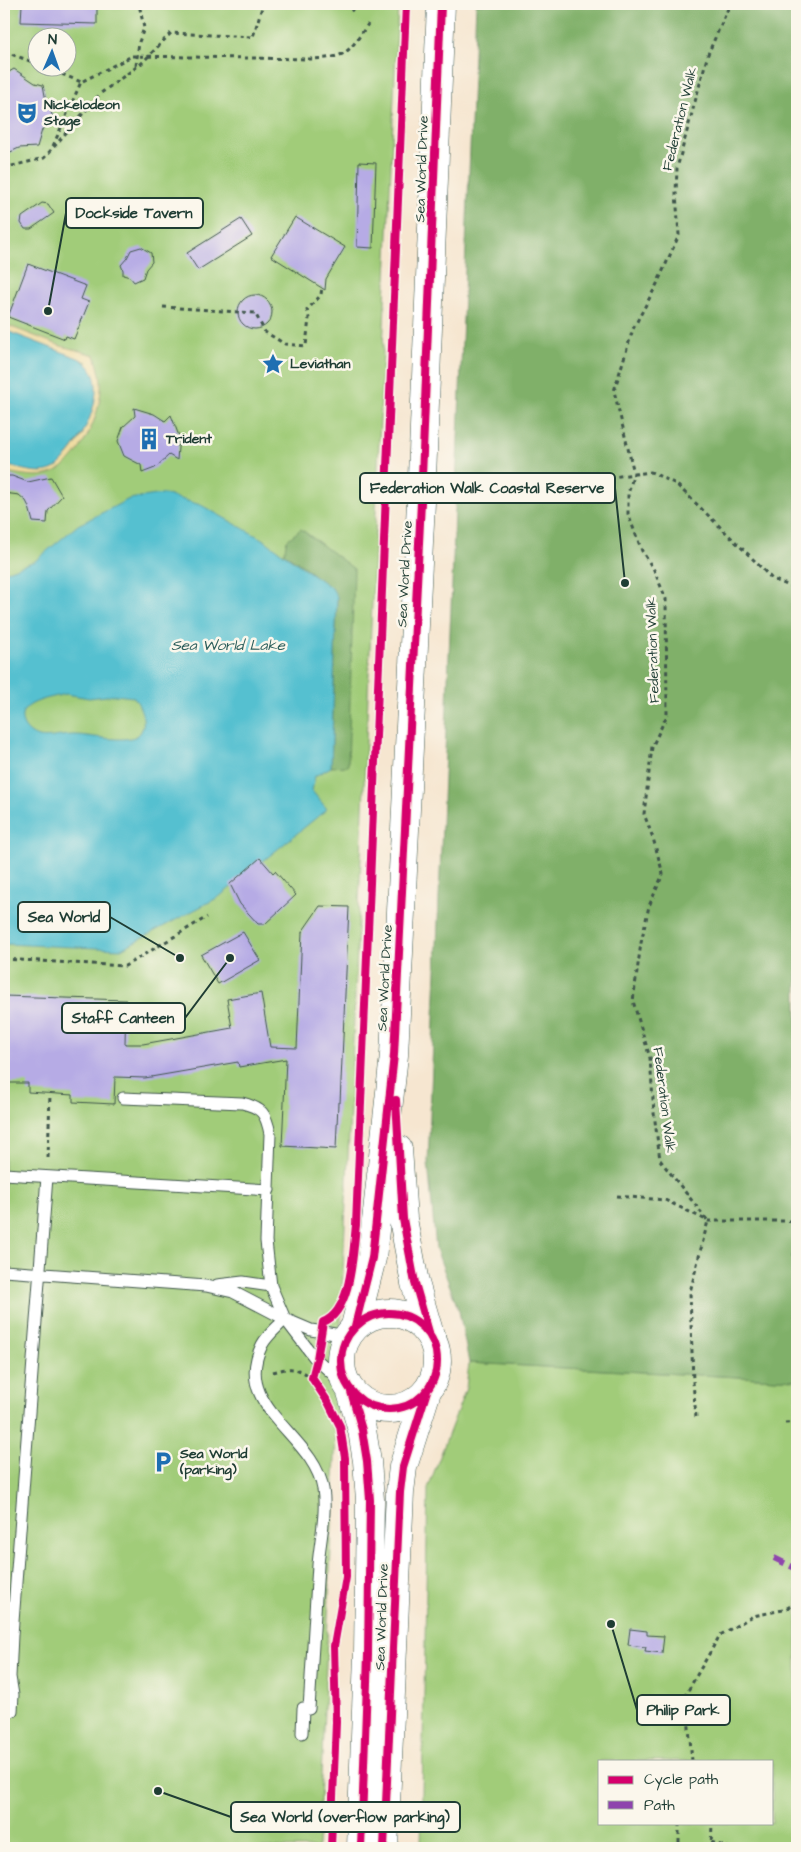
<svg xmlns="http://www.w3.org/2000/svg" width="801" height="1852" font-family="'Architects Daughter',sans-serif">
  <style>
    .green { fill: #a1cc79; stroke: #608456; fill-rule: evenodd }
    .forest { fill: #80b069; stroke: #50764e }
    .sand { fill: #eeda9e; stroke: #868c69 }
    .water { fill: #55c0d0; stroke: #3a7e82; fill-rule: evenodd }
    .building { fill: #b6abe5 }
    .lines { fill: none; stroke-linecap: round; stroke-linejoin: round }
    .service-casing { stroke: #3f564b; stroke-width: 13 }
    .tertiary-casing { stroke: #3f564b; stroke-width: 29 }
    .path { stroke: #3f564b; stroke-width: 3; stroke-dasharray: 4 4; stroke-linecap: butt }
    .service { stroke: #fff; stroke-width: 11 }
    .tertiary { stroke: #fff; stroke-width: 28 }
    .path-bridge { stroke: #3f564b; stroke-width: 3; stroke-dasharray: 4 4; stroke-linecap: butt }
    .quiet { stroke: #8e44ad; stroke-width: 6; stroke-dasharray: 12 6; stroke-linecap: butt }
    .cycleway-casing { stroke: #fbf7ec; stroke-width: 11 }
    .cycleway { stroke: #d6006c; stroke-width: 8 }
    .labels { text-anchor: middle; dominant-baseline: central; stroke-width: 5; stroke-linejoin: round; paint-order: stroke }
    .poi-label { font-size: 14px; font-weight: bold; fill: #1f3d34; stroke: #fbf7ec; text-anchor: start }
    .street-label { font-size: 14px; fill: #1f3d34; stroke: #fbf7ec }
    .water-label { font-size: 15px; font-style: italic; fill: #2c5e5b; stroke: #fbf7ec }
    .leader { fill: none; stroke: #1f3d34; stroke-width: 2 }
    .callout-dot { fill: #1f3d34; stroke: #fbf7ec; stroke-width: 2 }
    .callout { fill: #fbf7ec; stroke: #1f3d34; stroke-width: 2 }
    .callout-label { font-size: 15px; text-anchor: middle; font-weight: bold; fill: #1f3d34 }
  </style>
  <rect width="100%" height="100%" fill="#fbf7ec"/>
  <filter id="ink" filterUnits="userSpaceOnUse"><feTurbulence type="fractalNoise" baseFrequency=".02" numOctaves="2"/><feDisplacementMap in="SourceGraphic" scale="10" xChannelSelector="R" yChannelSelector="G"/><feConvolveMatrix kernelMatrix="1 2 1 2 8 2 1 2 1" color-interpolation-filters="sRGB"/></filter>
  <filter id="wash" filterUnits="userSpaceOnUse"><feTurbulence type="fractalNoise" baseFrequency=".0096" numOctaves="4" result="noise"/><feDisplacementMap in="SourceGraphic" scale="20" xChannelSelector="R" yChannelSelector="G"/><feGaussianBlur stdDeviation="1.12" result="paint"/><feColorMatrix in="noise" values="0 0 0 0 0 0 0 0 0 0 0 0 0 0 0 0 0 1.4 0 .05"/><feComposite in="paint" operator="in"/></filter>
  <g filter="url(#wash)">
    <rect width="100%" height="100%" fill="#f6e6d0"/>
    <!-- green -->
    <path class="green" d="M4,4H398L318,1848H4ZM38,38H68V68H38Z
      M469,1363L797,1380V1848H421L428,1488L466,1388ZM600,1761H772V1823H600Z"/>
    <!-- forest -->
    <path class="forest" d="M476,4H797V1380L469,1363L459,1311L436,1249L428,1163Z
      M301,529L354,569L348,766L331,767L337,597L306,568L284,553L287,540Z"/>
    <!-- sand -->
    <path class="sand" d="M4,324L61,346L95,355C98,366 102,378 101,389C100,416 80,462 53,473C38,479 20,474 4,472V465L42,472L53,469L60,464L72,450L83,434L87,362L4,330Z"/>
    <!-- water -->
    <path class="water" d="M4,330L78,358C114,375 88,430 70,452C65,458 60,466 53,469C39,476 19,468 4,465Z
      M163,494L201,505L264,540L332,588L337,597L331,767L315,776L312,791L327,809L219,897L121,949L4,944V572L35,561L78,525L129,499ZM66,694L89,698L115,695L134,697C140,706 148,722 140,733C130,746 87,734 73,735C62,735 48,739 39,737C33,736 27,731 24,726C12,702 52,698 66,694Z"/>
    <g id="blocks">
      <!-- building -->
      <path class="building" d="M22,4H97V24L21,22Z
        M14,69L35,83L43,85L46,101L53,117L42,130L37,147L19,148L4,155V75Z
        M359,162L376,163L373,248L357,247Z
        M42,203L48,204L54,213L31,229H25L21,223L22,217Z
        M295,217L345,247L326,279L325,290L271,256Z
        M241,219L252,236L198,270L187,253Z
        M141,247L151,253L152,262L146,269L143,278L134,282L130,277L123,275V270L121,265L127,258L131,250Z
        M28,264L86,286L81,299L89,302L74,339L66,336L65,339L8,317Z
        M238 312a17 17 0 1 1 34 0a17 17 0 1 1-34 0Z
        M134,408L154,414L165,421L171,415L179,436L177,460L169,455L155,468L142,473L141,465L124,456L118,441L123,427L135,416Z
        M4,476H12L28,482L51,477L62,496L48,511L47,523L33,522L29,507L26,501L19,495L4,493Z
        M260,858L273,873L275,871L296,895L265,924H258L240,904L230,884Z
        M320,906L349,907L340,1103H338L336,1149L282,1146L286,1059L239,1067L238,1062L145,1078L115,1077L114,1104L73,1102V1095L28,1092V1083H4V996L126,1000L125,1044H143L232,1028L227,999L261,993L270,1047L297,1048L302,932Z
        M243,932L260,960L218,984L201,955Z
        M630,1629L647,1631V1635L664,1636L662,1653L645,1651L646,1647L628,1645Z"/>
    </g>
  </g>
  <g filter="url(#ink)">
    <use href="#blocks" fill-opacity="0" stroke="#3f564b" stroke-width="1"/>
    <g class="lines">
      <!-- service casing -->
      <g class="service-casing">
        <path id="service" d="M123,1098L242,1103C262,1108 266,1113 270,1134L266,1241L271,1286L285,1319L314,1357L348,1388
          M4,1174L269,1190
          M4,1271L206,1286L233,1292L285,1319L311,1330L347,1336
          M217,1285L243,1282L271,1286
          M285,1319C278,1327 267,1335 262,1345C231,1408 314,1434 323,1489C327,1513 320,1540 318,1565C315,1613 312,1661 309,1709L303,1708L302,1733
          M12,1711L13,1695L10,1677L12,1635L47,1177"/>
      </g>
      <!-- tertiary casing -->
      <g class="tertiary-casing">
        <path id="tertiary" d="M398,1149L403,1219L415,1283L430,1335
          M341 1361a48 48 0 1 1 96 0a48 48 0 1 1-96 0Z
          M355,1326L372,1258L394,1055L421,502L441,4
          M351,1392L362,1430L367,1461L370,1500L368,1655L361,1848
          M384,1848L400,1492L403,1467L427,1391"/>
      </g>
      <!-- path -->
      <path class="path" d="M345,4L353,11
        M361,6V4
        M4,54H11L38,64
        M308,59C346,58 347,55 368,24
        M136,66L139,42L144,28L139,4
        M47,68L81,82
        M53,146L81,82L132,56
        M4,168L44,158L101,93L142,63L171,33L253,37L263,4
        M4,291L6,292L4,297
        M163,307L255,313L265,332L285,344L306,346L309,318L307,310L321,295L322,286
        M444,501L530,496L574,482L651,472L676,484L751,557L772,579L797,589
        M4,959L125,966L207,917
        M360,1140L406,4
        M48,1158L50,1094
        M617,1196L665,1200L708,1221H797
        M797,1236L794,1255L797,1276
        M273,1372C291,1367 297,1367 312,1378
        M312,1376V1378L328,1402
        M696,1417L693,1382L690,1292L708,1221L660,1160L654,1113L650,1058L633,1001L641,943L649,906L663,874L653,838L644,814L652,747L667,715L666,599L654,570L642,551L628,514V494L634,473L614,391L633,329L657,284L679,235L676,193L677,168L708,54L730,4
        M785,1423L797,1422
        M692,1761L686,1694L720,1635L753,1616L783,1610L797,1603
        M679,1823V1848
        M711,1842L730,1848
        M331,1848L336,1722L334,1646L344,1585
        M711,1848L712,1823"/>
      <!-- service -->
      <use href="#service" class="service"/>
      <!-- tertiary -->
      <use href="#tertiary" class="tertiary"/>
      <!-- path-bridge -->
      <path class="path-bridge" d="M132,56L308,59"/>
      <!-- quiet -->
      <path class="quiet" d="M774,1558L797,1569"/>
      <!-- cycleway casing -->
      <g class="cycleway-casing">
        <path id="cycleway" d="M396,1100L403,1219L415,1283L429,1332
          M341 1361a48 48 0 1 1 96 0a48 48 0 1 1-96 0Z
          M355,1326L372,1258L394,1055L421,502L441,4
          M351,1392L362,1430L367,1461L370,1500L368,1655L361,1848
          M331,1848L336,1722L334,1646L346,1577L345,1458L340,1426L328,1402L312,1378L317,1359L323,1322C352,1312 353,1251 356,1225L406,4
          M384,1848L400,1492L403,1467L427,1391"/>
      </g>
      <!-- cycleway -->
      <use href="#cycleway" class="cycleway"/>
    </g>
  </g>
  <!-- icons -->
  <defs>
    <g id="theatre-bare" transform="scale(1.725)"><path d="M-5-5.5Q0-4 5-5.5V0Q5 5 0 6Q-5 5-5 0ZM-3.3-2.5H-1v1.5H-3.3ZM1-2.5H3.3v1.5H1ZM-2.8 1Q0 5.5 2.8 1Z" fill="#1f6fb2" stroke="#fbf7ec" stroke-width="2.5" paint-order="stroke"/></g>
    <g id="sight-bare" transform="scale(1.725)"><path d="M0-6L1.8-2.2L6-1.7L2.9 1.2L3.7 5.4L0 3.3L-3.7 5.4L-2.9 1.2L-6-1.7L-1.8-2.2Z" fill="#1f6fb2" stroke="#fbf7ec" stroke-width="2.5" paint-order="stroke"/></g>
    <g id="building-bare" transform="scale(1.725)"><path d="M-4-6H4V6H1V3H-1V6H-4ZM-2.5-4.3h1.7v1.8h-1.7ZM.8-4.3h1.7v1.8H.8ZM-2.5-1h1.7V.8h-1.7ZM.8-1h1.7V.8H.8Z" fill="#1f6fb2" stroke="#fbf7ec" stroke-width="2.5" paint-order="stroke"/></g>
    <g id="parking-bare" transform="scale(1.725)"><path d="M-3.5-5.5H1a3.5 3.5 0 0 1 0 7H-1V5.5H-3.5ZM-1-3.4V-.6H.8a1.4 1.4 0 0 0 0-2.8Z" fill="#1f6fb2" stroke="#fbf7ec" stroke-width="2.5" paint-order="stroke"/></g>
  </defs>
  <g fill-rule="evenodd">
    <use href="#theatre-bare" x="27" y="113"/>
    <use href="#sight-bare" x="273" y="364"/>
    <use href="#building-bare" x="149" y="439"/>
    <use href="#parking-bare" x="163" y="1462"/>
  </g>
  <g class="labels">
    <!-- poi labels -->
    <g class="poi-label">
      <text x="44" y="105">Nickelodeon<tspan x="44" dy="16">Stage</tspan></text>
      <text x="290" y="364">Leviathan</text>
      <text x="166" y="439">Trident</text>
      <text x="180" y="1454">Sea World<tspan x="180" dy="16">(parking)</tspan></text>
    </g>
    <!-- street labels -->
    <g class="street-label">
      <text transform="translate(680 119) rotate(-76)">Federation Walk</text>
      <text transform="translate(422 169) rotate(-88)">Sea World Drive</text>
      <text transform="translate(405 574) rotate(-87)">Sea World Drive</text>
      <text transform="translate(653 650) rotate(-92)">Federation Walk</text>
      <text transform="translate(385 978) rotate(-87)">Sea World Drive</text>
      <text transform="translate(664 1100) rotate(83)">Federation Walk</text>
      <text transform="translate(382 1617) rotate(-88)">Sea World Drive</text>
    </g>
    <!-- water labels -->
    <g class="water-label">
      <text x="228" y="645">Sea World Lake</text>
    </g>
  </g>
  <!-- callouts -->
  <path class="leader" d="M48 311L66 213M625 583L615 488M180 958L110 917M230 958L185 1018M611 1624L637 1710M158 1791L231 1817"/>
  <g class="callout-dot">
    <circle cx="48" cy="311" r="5"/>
    <circle cx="625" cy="583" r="5"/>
    <circle cx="180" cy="958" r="5"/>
    <circle cx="230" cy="958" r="5"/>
    <circle cx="611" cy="1624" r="5"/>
    <circle cx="158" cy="1791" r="5"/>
  </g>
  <g class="callout">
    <rect x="66" y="198" width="137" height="30" rx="5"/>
    <rect x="360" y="473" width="255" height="30" rx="5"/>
    <rect x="18" y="902" width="92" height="30" rx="5"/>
    <rect x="62" y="1003" width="123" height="30" rx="5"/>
    <rect x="637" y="1695" width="93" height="30" rx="5"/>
    <rect x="231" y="1802" width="229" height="30" rx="5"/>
  </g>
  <g class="callout-label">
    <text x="134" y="218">Dockside Tavern</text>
    <text x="487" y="493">Federation Walk Coastal Reserve</text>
    <text x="64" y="922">Sea World</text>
    <text x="123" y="1023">Staff Canteen</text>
    <text x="683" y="1715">Philip Park</text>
    <text x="345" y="1822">Sea World (overflow parking)</text>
  </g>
  <!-- margin -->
  <rect width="801" height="1852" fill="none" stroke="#fbf7ec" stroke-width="20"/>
  <!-- legend -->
  <rect x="598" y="1760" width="175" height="65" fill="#fbf7ec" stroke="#a3ada2"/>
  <rect x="608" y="1776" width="25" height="8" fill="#d6006c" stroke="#a3ada2"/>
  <text x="644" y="1784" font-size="15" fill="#1f3d34">Cycle path</text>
  <rect x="608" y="1801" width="25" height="8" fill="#8e44ad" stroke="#a3ada2"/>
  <text x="644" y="1810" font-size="15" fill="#1f3d34">Path</text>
  <!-- north arrow -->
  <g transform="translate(52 52) rotate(2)"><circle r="24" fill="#fbf7ec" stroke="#a3ada2"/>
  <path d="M0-4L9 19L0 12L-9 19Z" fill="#1f6fb2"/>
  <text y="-8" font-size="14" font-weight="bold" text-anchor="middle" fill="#1f3d34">N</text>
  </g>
</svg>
